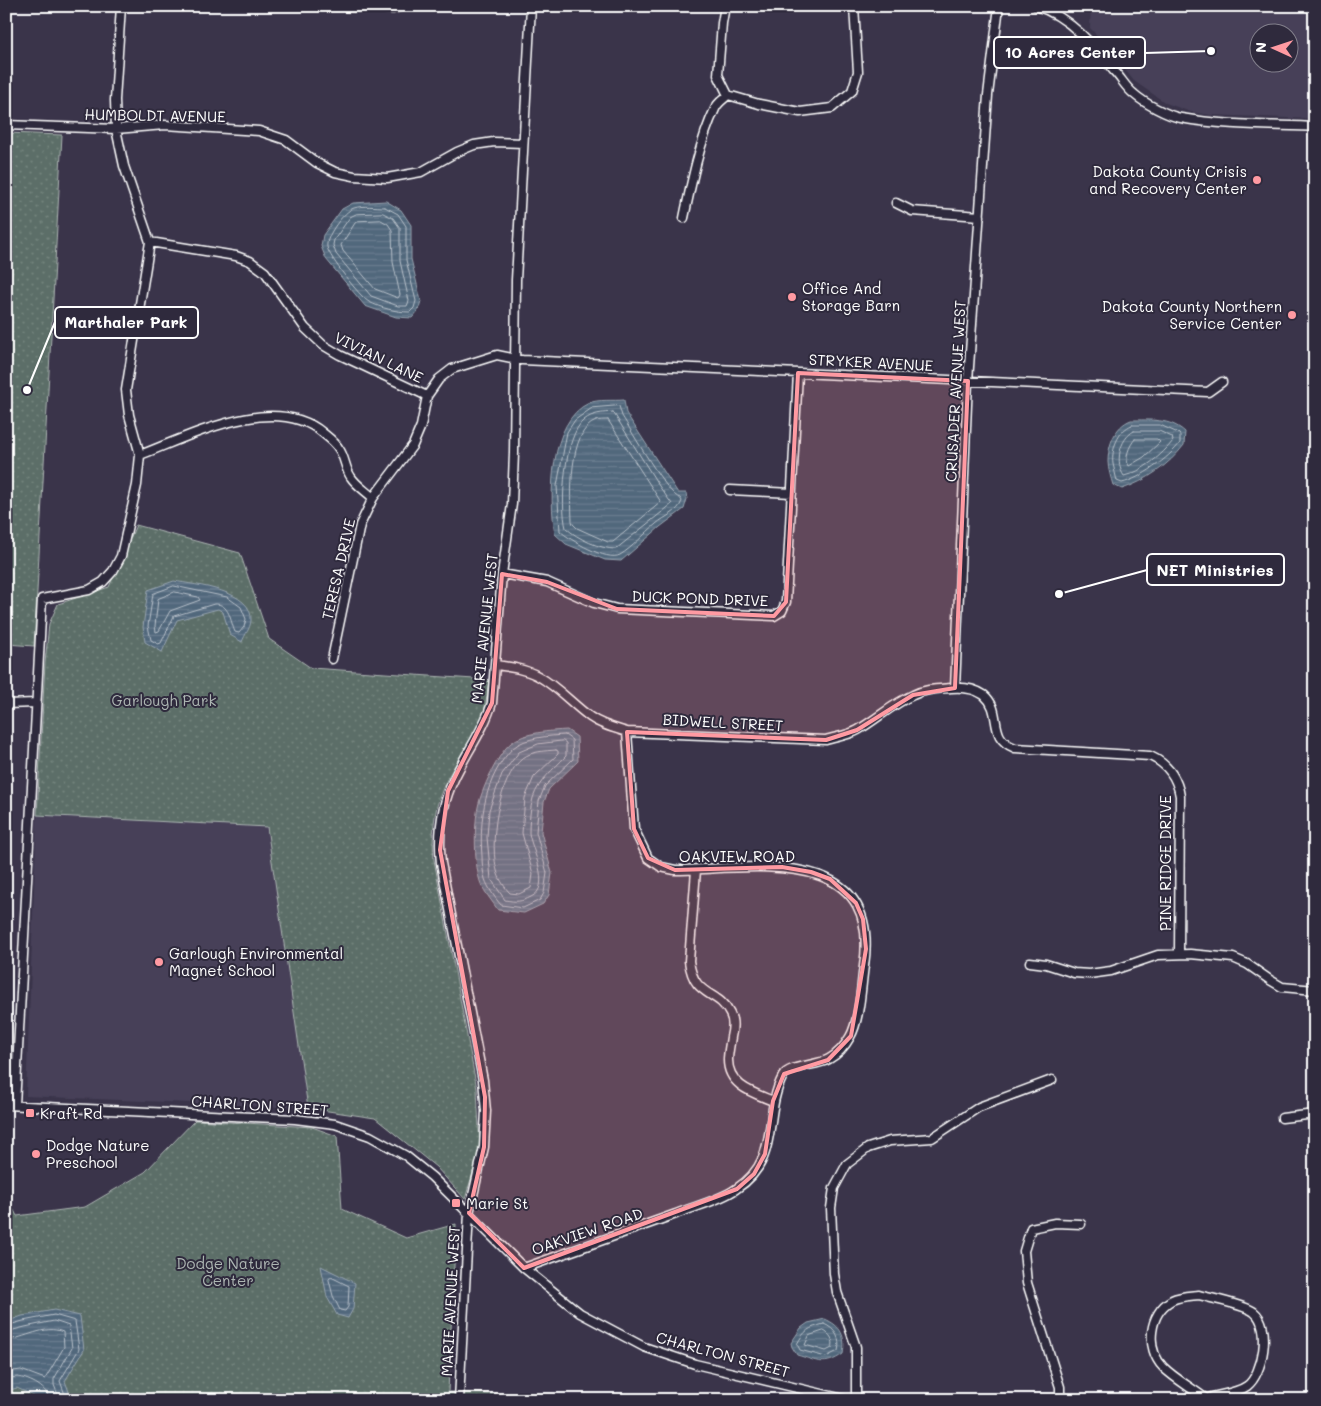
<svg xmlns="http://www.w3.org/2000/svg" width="1321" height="1406" font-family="Mali,sans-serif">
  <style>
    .built { fill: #474159; fill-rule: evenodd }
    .park { fill: url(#park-dots); stroke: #adb6b3 }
    .water { fill: url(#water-rules); stroke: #97a4b0 }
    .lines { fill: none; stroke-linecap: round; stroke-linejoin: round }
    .shore { stroke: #b9c2cb; stroke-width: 1 }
    .minor-casing { stroke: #fff; stroke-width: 11 }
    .minor { stroke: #2f2a3d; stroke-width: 8 }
    .marked { fill: #ff9aa2; fill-opacity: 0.2; stroke: #ff9aa2; stroke-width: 4; stroke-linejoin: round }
    .poi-dot { fill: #ff9aa2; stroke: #2f2a3d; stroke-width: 2 }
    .labels { text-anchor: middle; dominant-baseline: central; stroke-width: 4; stroke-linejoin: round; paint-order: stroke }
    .street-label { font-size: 15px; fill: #fff; stroke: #2f2a3d }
    .poi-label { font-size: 15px; fill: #fff; stroke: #2f2a3d; text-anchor: start }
    .park-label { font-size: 15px; fill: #adb6b3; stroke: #2f2a3d }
    .leader { fill: none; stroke: #fff; stroke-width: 2 }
    .callout-dot { fill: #fff; stroke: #2f2a3d; stroke-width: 2 }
    .callout { fill: #2f2a3d; stroke: #fff; stroke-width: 2 }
    .callout-label { font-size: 16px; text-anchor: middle; font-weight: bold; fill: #fff }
  </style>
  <defs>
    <pattern id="park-dots" width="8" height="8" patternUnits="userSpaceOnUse" patternTransform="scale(1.25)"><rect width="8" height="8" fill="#5b6e67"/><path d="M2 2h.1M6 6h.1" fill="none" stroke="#74847e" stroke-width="1.8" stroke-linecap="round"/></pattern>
    <pattern id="water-rules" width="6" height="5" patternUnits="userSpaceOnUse" patternTransform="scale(1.25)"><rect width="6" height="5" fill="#51677c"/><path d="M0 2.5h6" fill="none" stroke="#6b7e90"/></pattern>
  </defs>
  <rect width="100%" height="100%" fill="#3a344a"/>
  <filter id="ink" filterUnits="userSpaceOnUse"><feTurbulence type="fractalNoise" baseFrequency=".02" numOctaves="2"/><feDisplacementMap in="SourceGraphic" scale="10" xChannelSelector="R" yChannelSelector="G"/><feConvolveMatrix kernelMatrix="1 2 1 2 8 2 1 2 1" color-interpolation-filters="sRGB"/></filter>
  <g filter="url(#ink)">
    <!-- built -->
    <path class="built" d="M1091,6H1315V119L1210,115L1191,112L1166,103L1134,81L1106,45L1090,28ZM1258,32H1288V62H1258Z
      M37,815L267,827L308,1108L26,1096Z"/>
    <!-- park -->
    <path class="park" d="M6,133L62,135L34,646L6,644Z
      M136,525L240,553L269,639L311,668L489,680C487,690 487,701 484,711C475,738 454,762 443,788C433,812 432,835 434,860L477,1089L480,1149L465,1199L436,1167L375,1118L308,1108L267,827L37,815L45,663L49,624L58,604L109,587Z
      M195,1120L312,1127L337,1136L342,1209L406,1238L456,1224L448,1392L566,1397L573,1400H6V1196L17,1216L85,1207L145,1172Z"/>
    <!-- water -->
    <path class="water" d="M386,201L401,210L411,225V259L421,301L418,311L412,318L396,317L365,306L326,259L321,246L323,235L342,209L353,203Z
      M624,400L626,413L678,493H686L687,499L684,509L660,527L621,561L605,560L566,544L555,534C549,497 549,421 589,403C598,399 614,401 624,400Z
      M1131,420C1150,420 1170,418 1185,432L1184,445C1169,465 1146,481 1122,489L1113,485C1111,478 1108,469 1108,462C1108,445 1115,426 1131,420Z
      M174,581C195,585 254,590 251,621C250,629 245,634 242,642L230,635L223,612L218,609L177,620L162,652L145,642L143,627L148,590Z
      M567,730L577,737L578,761L549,789L544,802L541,832L552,873L549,895L543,904L524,913L498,910C492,901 485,893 481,884C474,868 474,824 478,807C481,791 498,753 511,743C524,732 551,731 567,730Z
      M321,1266L355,1283L353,1309L348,1318L337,1315L327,1297Z
      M54,1310L80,1316L84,1350L65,1381L72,1400H42L17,1388L6,1391V1322L22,1316Z
      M825,1319C841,1326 846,1336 843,1354C824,1367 818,1361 797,1355L792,1347L791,1343L801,1328L808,1323Z"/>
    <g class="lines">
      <!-- shore -->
      <path class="shore" d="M385,207L398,214L406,226V260L416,301L414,308L410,312C396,312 381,308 369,302C360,297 329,257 327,247C325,237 344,211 354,208C363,205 376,207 385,207Z
        M383,213L393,218L400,228V261L409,301L407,306H398L371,296L336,254L333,245L334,240L350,217L356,214Z
        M381,220L388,224L392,230L393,262L400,295L398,298L375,289L343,251L341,245L355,223L358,221Z
        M619,406L622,416C631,430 668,496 680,498L682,501C678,513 665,516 656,524C645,533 632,548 620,555C607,562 570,540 560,531L557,486L567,432L575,420L592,408Z
        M613,412L659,486L672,504L616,549C600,549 578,539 566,528C560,505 564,436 584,420C593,413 602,413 613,412Z
        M608,420L661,502L613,542H608L577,528L573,524L572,521C571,497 568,431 596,421C599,420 604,420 608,420Z
        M1132,425H1160L1178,433L1180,435V443C1169,458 1140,479 1122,483L1117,481C1116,475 1114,470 1113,464C1111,450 1118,430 1132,425Z
        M1134,431H1159L1172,437L1173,441C1162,455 1142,472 1124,476C1115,463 1119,439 1134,431Z
        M1135,439H1157L1160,442L1144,457L1129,466C1124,458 1129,446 1135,439Z
        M174,586L227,597L241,607L246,619L244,627L239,633L235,632C230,621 230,603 214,604L174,616L161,643L158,644L151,640L148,626L153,594Z
        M175,592L198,597L200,600L170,611L159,631L156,632L155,626L158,599Z
        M565,735L572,740L573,759L545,786L539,801L536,832L547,873L544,893L540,900L523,908L501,905C495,898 488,888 485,879C483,872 482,864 482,856C479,819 485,776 513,748C525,737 550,736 565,735Z
        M563,741L566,743V756C553,770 539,780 533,798C530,808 529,823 529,833C531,849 553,887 531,897C521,902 516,902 505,900L491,879L487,837L489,810L502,774L519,752L538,744Z
        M556,750L558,751V754L534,777L525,798L522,833L533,874L531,888L519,894L510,893C505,888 500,880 498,874C488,845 498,778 523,758C532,751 545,751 556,750Z
        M331,1277L349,1286L348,1307L345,1311L340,1310L333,1296L329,1280Z
        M824,1324C836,1329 841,1339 838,1351L826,1357L800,1350L797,1344C805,1330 808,1328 824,1324Z
        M6,1326L23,1321L54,1315L75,1321L79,1349L60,1381L67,1400
        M824,1331C830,1334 835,1341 832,1348L826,1351L805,1345L809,1336Z
        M6,1332L25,1327L54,1321L69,1326L72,1348L54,1379V1385L60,1400
        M6,1340C25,1339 44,1324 63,1332L64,1347L45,1379L21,1370L6,1372
        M6,1379C10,1378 14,1377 18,1377C30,1379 49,1388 49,1400"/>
      <!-- minor casing -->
      <g class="minor-casing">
        <path id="minor" d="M333,6L393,9L403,6
          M725,6L722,23L718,75L728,95L759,104L800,112L832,108L852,91L858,72L854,6
          M1036,6C1069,16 1093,45 1114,71C1121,78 1126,88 1134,94C1144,103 1168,116 1181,118C1225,126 1271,125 1315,127
          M6,125L116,129L165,125L259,131L286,140L317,163L335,172L354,176L387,178L421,172L457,152L474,145L494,142L523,143
          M896,203L912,211L980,216
          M684,218C691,184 700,140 715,109C717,103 724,99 728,95
          M150,242L236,256L250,261L265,272L305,328L323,345L340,355L427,396
          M140,455C190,436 274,392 323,433C328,437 336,443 339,449C345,457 345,469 351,477C356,485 366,491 373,498
          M730,490L792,493
          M502,574L547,582L594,603L617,609L774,616L782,611L786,602L798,373
          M332,659L360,525L373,498L413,445L421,426L427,396L439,379L452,369L497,355L522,360L1208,392L1222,382
          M496,665C510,667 525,669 538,676C558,687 572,704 590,717C601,725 614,728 627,732L826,740C836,737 849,735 858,730C877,719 894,703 913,695C925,689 938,689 951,688C962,687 974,688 984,695C1004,712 986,737 1015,748L1150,756C1168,764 1177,777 1180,796L1179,953
          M955,688L968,381L988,95L999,6
          M6,704L36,703
          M696,870L689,961C694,999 718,989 730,1014C734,1021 733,1029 731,1037C730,1044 728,1053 728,1060C728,1086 754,1093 773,1101
          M1030,962L1046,964L1074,973L1089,974L1111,971L1158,955L1190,954L1233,958L1247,964L1270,980L1282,987L1315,990
          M6,1105L295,1119L335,1124L370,1136L406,1156L432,1177L524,1268L580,1313L644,1347L695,1364L848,1400
          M15,1105L42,599L89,590L103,582L113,571L121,556L137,485L140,455L129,415L126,390L150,242L124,166L116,129L115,100L121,6
          M1282,1118L1315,1114
          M524,1268C574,1250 625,1232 676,1214C695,1206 719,1201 736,1189C782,1159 762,1116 783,1076C789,1065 817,1066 829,1059C838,1054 845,1046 850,1037C860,1020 861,986 864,966C882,843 752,869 675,870L661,867L648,858L634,829L627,732
          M1199,1295C1210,1298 1246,1305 1254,1312C1272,1326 1263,1374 1247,1386C1236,1394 1219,1394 1206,1399C1192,1388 1175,1379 1163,1367C1145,1348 1149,1313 1172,1300C1180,1296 1190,1296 1199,1295Z
          M459,1400L469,1213L484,1147L486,1111L483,1080L441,863C438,834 441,806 454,779C466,753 484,730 492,703L502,574L512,504L514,453L516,280L531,6
          M856,1400V1347L837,1292L834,1274L831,1208L834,1188L847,1164L868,1148L890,1141L932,1138L979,1107L1052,1080
          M1060,1400V1387L1027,1283L1024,1251L1031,1228L1055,1223L1081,1224"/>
      </g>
      <!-- minor -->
      <use href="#minor" class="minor"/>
    </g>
  </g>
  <!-- marked area -->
  <path class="marked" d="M798,373L968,381L955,688L913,695L857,730L826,740L627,732L634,829L648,858L675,870L782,867L811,872L830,879L856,903L863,919L866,949L851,1036L828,1060L784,1074L773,1101L765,1154L754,1174L737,1189L524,1268L469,1213L484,1147L485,1097L440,850L448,791L492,703L502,574L547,582L617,609L774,616L786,602Z"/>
  <!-- markers -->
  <g class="poi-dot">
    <circle cx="1257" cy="180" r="5"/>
    <circle cx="792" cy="297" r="5"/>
    <circle cx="1292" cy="315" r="5"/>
    <circle cx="159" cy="962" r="5"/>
    <rect x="25" y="1108" width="10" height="10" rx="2.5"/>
    <circle cx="36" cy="1154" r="5"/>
    <rect x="451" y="1198" width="10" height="10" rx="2.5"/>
  </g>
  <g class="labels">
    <!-- street labels -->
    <g class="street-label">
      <text transform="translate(155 115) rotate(1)">HUMBOLDT AVENUE</text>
      <text transform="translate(379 357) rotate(26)">VIVIAN LANE</text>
      <text transform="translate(871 362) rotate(3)">STRYKER AVENUE</text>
      <text transform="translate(955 391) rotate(-87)">CRUSADER AVENUE WEST</text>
      <text transform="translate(338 569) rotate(-77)">TERESA DRIVE</text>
      <text transform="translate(700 598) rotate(2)">DUCK POND DRIVE</text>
      <text transform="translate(484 628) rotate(-84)">MARIE AVENUE WEST</text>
      <text transform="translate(723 722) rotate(3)">BIDWELL STREET</text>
      <text x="737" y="856">OAKVIEW ROAD</text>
      <text transform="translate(1165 863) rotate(-90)">PINE RIDGE DRIVE</text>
      <text transform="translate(260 1105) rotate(4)">CHARLTON STREET</text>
      <text transform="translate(587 1231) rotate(-19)">OAKVIEW ROAD</text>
      <text transform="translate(450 1301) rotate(-87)">MARIE AVENUE WEST</text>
      <text transform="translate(723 1354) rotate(15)">CHARLTON STREET</text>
    </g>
    <!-- poi labels -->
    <g class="poi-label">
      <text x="1247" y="171" text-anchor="end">Dakota County Crisis<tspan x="1247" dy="17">and Recovery Center</tspan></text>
      <text x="802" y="288">Office And<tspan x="802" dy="17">Storage Barn</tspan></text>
      <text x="1282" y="306" text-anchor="end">Dakota County Northern<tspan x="1282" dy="17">Service Center</tspan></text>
      <text x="169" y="953">Garlough Environmental<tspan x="169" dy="17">Magnet School</tspan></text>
      <text x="40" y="1113">Kraft Rd</text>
      <text x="46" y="1145">Dodge Nature<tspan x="46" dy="17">Preschool</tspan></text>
      <text x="466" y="1203">Marie St</text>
    </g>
    <!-- park labels -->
    <g class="park-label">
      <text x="164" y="700">Garlough Park</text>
      <text x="228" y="1263">Dodge Nature<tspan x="228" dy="17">Center</tspan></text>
    </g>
  </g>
  <!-- callouts -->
  <path class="leader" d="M1211 51L1145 53M27 390L55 322M1059 594L1147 570"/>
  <g class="callout-dot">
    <circle cx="1211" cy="51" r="5"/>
    <circle cx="27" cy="390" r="5"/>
    <circle cx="1059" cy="594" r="5"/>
  </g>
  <g class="callout">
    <rect x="994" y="37" width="151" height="31" rx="5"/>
    <rect x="55" y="307" width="143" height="31" rx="5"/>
    <rect x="1147" y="554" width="137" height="31" rx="5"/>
  </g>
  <g class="callout-label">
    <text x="1070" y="58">10 Acres Center</text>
    <text x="126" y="328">Marthaler Park</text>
    <text x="1215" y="576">NET Ministries</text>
  </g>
  <!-- margin -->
  <rect width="1321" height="1406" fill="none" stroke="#2f2a3d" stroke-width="25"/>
  <rect x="12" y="12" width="1296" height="1381" fill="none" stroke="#fff" stroke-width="2" filter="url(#ink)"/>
  <!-- north arrow -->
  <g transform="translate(1274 48) rotate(273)"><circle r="24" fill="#2f2a3d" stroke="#827f8b"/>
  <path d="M0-4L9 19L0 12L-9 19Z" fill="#ff9aa2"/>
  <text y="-8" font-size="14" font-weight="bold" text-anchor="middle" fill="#ffffff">N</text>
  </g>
</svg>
